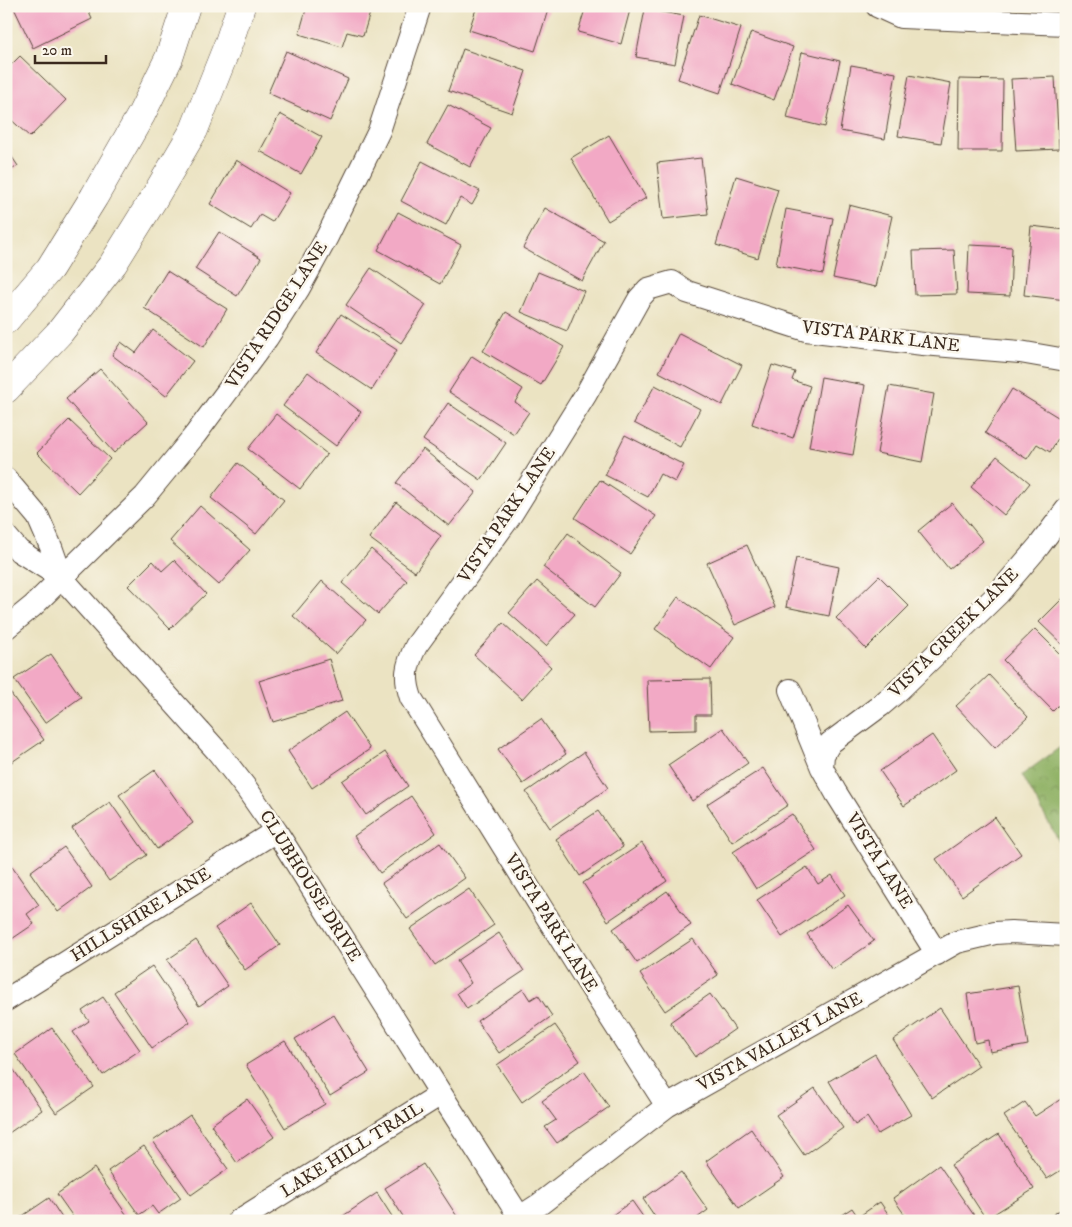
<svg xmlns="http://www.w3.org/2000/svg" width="1072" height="1227" font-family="'IM FELL DW Pica',serif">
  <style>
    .forest { fill: url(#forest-crowns); stroke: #666e42 }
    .building { fill: #f2a9c5 }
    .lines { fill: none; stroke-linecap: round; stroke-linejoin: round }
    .street-casing { stroke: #554637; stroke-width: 24 }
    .secondary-casing { stroke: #554637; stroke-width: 29 }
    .street { stroke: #fff; stroke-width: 22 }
    .secondary { stroke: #fff; stroke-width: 28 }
    .labels { text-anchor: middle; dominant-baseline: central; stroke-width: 5; stroke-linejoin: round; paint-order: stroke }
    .street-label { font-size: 18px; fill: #3b2a1e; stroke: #fbf7ec }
  </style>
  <defs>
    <pattern id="forest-crowns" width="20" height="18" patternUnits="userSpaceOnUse" patternTransform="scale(1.25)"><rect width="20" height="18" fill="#92b367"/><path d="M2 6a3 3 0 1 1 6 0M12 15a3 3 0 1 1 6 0" fill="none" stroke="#789254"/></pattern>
  </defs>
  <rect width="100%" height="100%" fill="#fbf7ec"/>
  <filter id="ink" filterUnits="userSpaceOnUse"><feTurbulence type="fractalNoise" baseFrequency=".02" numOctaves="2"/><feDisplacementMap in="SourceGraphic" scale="10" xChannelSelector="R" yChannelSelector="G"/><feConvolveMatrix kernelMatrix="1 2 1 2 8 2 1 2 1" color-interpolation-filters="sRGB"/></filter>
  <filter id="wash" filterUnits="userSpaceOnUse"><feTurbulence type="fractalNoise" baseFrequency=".0096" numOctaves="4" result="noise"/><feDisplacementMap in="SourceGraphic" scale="20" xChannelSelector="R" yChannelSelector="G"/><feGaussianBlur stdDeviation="1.12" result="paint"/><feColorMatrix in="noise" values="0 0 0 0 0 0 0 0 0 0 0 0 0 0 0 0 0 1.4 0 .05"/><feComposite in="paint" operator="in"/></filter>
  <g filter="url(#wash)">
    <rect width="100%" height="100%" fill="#ebe3c2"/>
    <!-- forest -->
    <path class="forest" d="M1066,743V854L1022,775Z"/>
    <g id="blocks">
      <!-- building -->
      <path class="building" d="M13,6H86L92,19L33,48Z
        M307,6H372L363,36L347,32L342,47L299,34Z
        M477,6H536L548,10L535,51L469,30Z
        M586,6H631L621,44L578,32Z
        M645,9L684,16L675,64L636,57Z
        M699,15L741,28L720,93L678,79Z
        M751,32L793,47L774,100L732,84Z
        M463,49L526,71L512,113L448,91Z
        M286,51L348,79L330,121L268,93Z
        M802,52L840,61L825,127L787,118Z
        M20,56L66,100L30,137L6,115V70Z
        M851,65L896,73L885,139L840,131Z
        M909,75L951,83L941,143L898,136Z
        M1055,77L1059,149L1016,151L1011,79Z
        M959,79L1003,80L1002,151H958Z
        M448,105L491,128L470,167L427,144Z
        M280,114L322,137L301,174L260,151Z
        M609,135L646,198L608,221L571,158Z
        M6,148L18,166L6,173Z
        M701,158L708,214L663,219L657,163Z
        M236,160L290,193L272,222L260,215L251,229L210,204Z
        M422,161L480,191L472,205L460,198L446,225L401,201Z
        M736,176L778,189L758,258L716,245Z
        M849,205L892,216L876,287L833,278Z
        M545,208L604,241L582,281L523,248Z
        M786,209L833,218L823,274L776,265Z
        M398,212L461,245L440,284L378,250Z
        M1031,226L1066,230V300L1024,295Z
        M219,232L261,258L237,296L195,269Z
        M969,245L1012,247L1010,296L967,294Z
        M954,250L957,294L915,295L913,251Z
        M371,268L426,305L401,343L346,305Z
        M167,271L227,309L204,347L144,308Z
        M538,272L584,291L567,331L521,312Z
        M506,312L564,347L541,385L483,351Z
        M341,314L397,350L372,390L316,353Z
        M153,330L193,361L166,396L112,355L121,342L136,353Z
        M679,333L742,365L722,405L659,372Z
        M472,356L523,389L515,402L529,412L514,434L449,392Z
        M772,365L795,372L792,380L810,386L793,438L752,424Z
        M100,369L148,422L114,453L66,399Z
        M308,372L361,412L336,446L283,406Z
        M821,377L865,385L853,455L809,447Z
        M655,385L700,409L680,447L634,423Z
        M889,386L934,394L922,462L877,453Z
        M1012,389L1066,422V425L1050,452L1037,444L1027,459L985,433Z
        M448,403L506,443L481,480L423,440Z
        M276,414L327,454L300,489L248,449Z
        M69,420L110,459L78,493L37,453Z
        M625,435L684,465L675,482L660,474L648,497L605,475Z
        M423,449L476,492L449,526L396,483Z
        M997,456L1030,483L1004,515L971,487Z
        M238,463L284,500L256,534L211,498Z
        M600,480L656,516L630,554L575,518Z
        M396,502L441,536L415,572L369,538Z
        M952,503L983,541L949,569L918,531Z
        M200,506L250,550L219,585L170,541Z
        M568,533L621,573L595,607L543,567Z
        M747,545L775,607L735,625L707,563Z
        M371,549L407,581L378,614L342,583Z
        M796,558L839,567L829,616L786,607Z
        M174,560L206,594L170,629L128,586L153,561L162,571Z
        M879,576L909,606L866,649L836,618Z
        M322,581L366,620L336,654L293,616Z
        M537,581L575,614L546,646L509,613Z
        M1066,595V648L1039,622Z
        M678,597L734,637L711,669L655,629Z
        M503,623L551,667L522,699L474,655Z
        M1035,629L1066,660V698L1053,711L1003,660Z
        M51,654L81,697L45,723L14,679Z
        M329,659L342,701L273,722L259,681Z
        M989,675L1028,717L995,748L956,706Z
        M710,679L711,715H696V730L649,731L647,680Z
        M6,687L44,740L6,766Z
        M345,712L370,749L312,788L288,751Z
        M541,719L566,754L523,784L498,749Z
        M723,728L748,763L692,801L668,765Z
        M932,735L956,770L904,806L880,771Z
        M385,752L408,786L366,815L342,781Z
        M584,752L608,788L550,828L526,792Z
        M763,768L788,805L732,842L707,804Z
        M155,770L193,823L157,849L119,795Z
        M411,796L436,833L380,873L354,836Z
        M110,802L147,855L109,881L72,828Z
        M598,811L623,847L580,876L556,839Z
        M792,814L816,850L756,889L733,852Z
        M995,817L1021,854L962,896L936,859Z
        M440,843L465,878L407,919L382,883Z
        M642,843L667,881L608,921L583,883Z
        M64,847L92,887L58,912L30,872Z
        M10,864L39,905L27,914L34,924L6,943V867Z
        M807,867L818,884L832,875L845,895L782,937L757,900Z
        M469,889L494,925L435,965L410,929Z
        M667,891L691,925L637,963L613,929Z
        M251,903L280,945L245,970L215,928Z
        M848,905L874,941L832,970L807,934Z
        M499,933L524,971L467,1009L457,993L471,983L457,961Z
        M693,939L718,975L665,1011L640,974Z
        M196,940L228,986L199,1006L167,960Z
        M152,966L190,1022L152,1048L114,992Z
        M1018,986L1028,1045L990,1052L988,1040L975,1043L967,994Z
        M523,989L530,1000L538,995L552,1016L499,1053L477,1021Z
        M710,994L735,1029L695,1057L670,1022Z
        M103,997L140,1050L103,1075L73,1032L89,1021L82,1011Z
        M940,1008L979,1066L932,1098L893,1040Z
        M334,1015L369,1072L330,1096L295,1039Z
        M555,1025L580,1061L522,1102L497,1065Z
        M52,1028L94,1087L56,1113L15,1054Z
        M285,1041L325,1104L285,1128L246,1065Z
        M875,1054L911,1115L878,1134L867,1117L855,1125L829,1081Z
        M6,1059L42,1110L6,1135Z
        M584,1071L609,1107L557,1143L545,1127L556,1120L542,1101Z
        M815,1088L843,1128L804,1155L776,1115Z
        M247,1099L274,1137L237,1163L211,1125Z
        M1061,1099L1066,1106V1167L1047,1179L1004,1116L1025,1102L1035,1116Z
        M190,1115L228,1169L191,1195L153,1141Z
        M751,1129L784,1177L739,1208L706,1161Z
        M999,1134L1034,1189L986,1219L951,1165Z
        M144,1146L181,1198L158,1214L152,1206L139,1215L108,1171Z
        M423,1164L460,1221H406L385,1188Z
        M939,1165L978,1221H909L893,1198Z
        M94,1168L131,1221H76L57,1194Z
        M681,1172L708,1210L693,1221H658L643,1199Z
        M377,1193L395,1221H341L340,1218Z
        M49,1198L64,1221H15Z
        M632,1201L646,1221H604Z
        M880,1202L893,1221H832L852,1208L858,1217Z"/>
    </g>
  </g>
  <g filter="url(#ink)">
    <use href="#blocks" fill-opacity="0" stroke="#554637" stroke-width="1"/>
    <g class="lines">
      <!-- street casing -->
      <g class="street-casing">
        <path id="street" d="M877,6L901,17L1066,24
          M6,479L38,517L51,547L62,578
          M6,536L19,551L62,578L218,752L246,788L276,831L441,1094L522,1221
          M6,628L33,606L145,496L195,435L267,338L299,288L327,237L379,131L420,6
          M790,690L822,768
          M937,954L836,793L822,768L823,755L830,743L880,706L900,689L998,594L1039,546L1066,510
          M6,1000L276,831
          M667,1106L585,978L411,698C404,677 406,666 416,646L509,518L586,394L639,299L648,289L672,282L687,292L806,330L923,344L1020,352L1066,360
          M520,1217L540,1204L667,1106L957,942L995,933L1011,932L1066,935
          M238,1221L441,1094
          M1064,1221L1066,1220"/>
      </g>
      <!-- secondary casing -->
      <g class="secondary-casing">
        <path id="secondary" d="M6,320L50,268L94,197L141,115L169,58L186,6
          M6,389L60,332L113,264L154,198L194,130L229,42L241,6"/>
      </g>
      <!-- street -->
      <use href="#street" class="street"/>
      <!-- secondary -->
      <use href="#secondary" class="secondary"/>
    </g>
  </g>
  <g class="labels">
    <!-- street labels -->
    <g class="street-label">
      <text transform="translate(277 315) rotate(-57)">VISTA RIDGE LANE</text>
      <text transform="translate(881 337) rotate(7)">VISTA PARK LANE</text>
      <text transform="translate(507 515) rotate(-56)">VISTA PARK LANE</text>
      <text transform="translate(954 633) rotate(-45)">VISTA CREEK LANE</text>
      <text transform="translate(879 861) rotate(58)">VISTA LANE</text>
      <text transform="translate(310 886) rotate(58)">CLUBHOUSE DRIVE</text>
      <text transform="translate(141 915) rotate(-32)">HILLSHIRE LANE</text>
      <text transform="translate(551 923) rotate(58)">VISTA PARK LANE</text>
      <text transform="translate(780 1042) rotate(-29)">VISTA VALLEY LANE</text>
      <text transform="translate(352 1150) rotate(-32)">LAKE HILL TRAIL</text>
    </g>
  </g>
  <!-- margin -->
  <rect width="1072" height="1227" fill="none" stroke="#fbf7ec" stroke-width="25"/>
  <!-- scale -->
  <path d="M35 55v8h71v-8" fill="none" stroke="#3b2a1e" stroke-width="2.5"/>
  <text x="42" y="55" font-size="15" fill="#3b2a1e" stroke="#fbf7ec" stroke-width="4" paint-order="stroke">20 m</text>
</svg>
